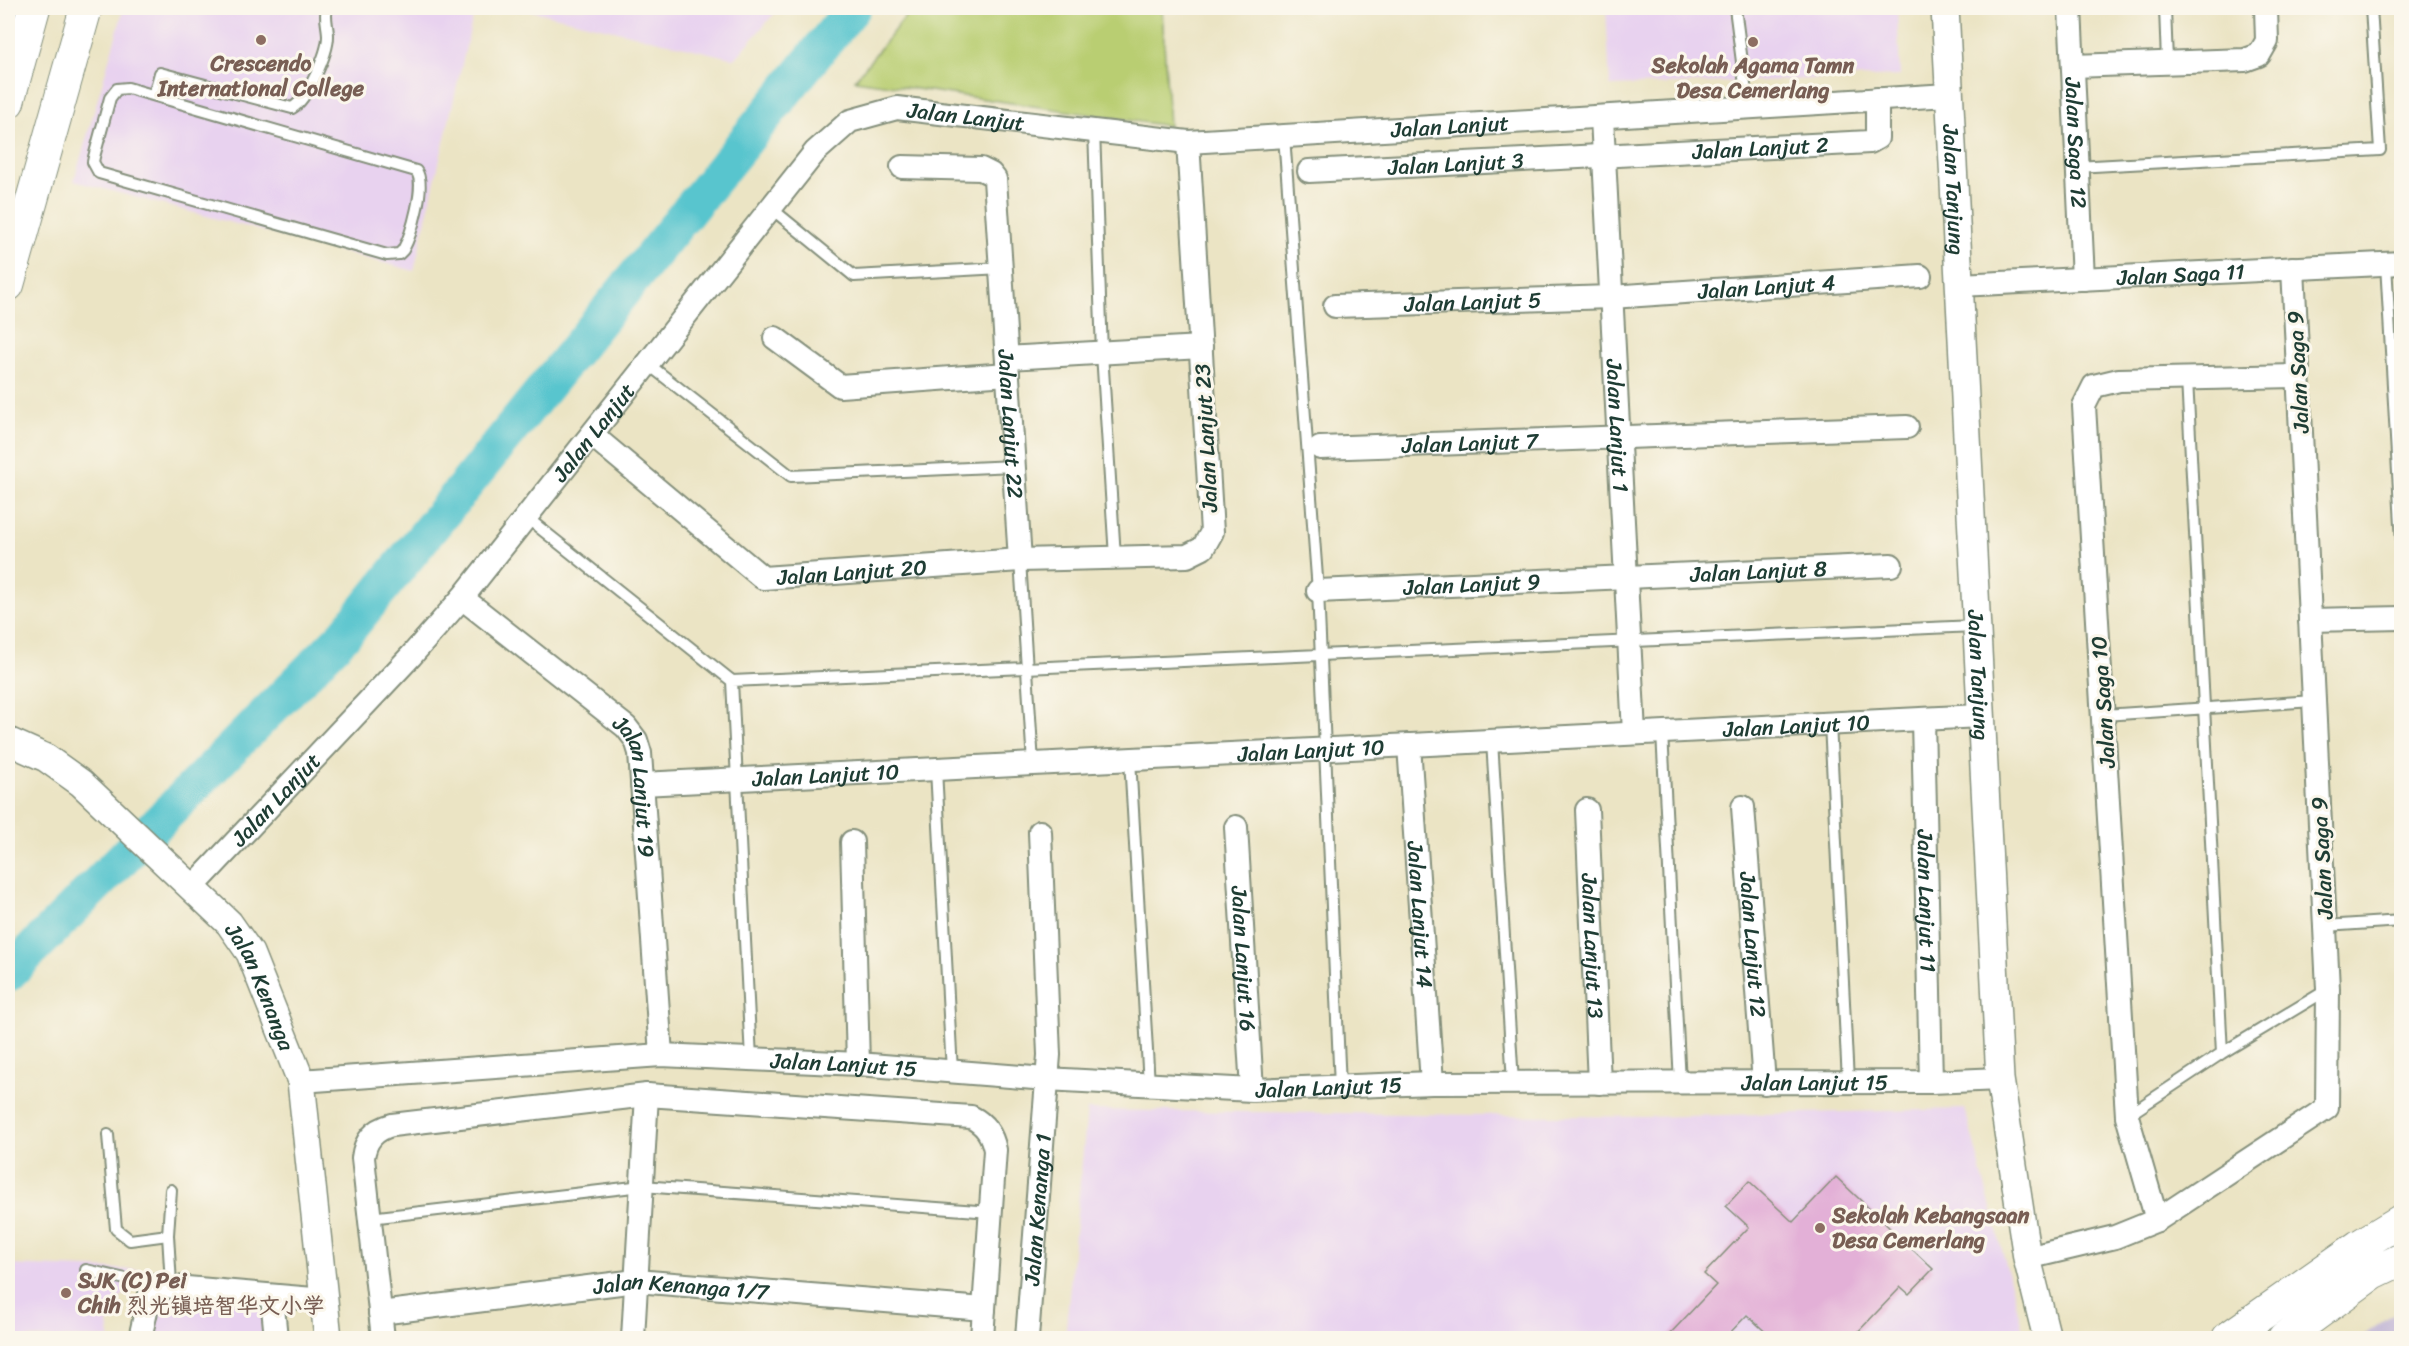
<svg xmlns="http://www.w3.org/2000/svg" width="2409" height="1346" font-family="Sriracha,'LXGW WenKai TC',sans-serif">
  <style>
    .built { fill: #e8d2ef }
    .industrial { fill: #c9bfd8 }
    .green { fill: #b9ce72; stroke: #6c8653; stroke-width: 1.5 }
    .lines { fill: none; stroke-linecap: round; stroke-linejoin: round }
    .river { stroke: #58c5ce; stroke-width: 36 }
    .building { fill: #e3b0d7 }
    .service-casing { stroke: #85907c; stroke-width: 14 }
    .minor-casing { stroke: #85907c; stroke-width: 26 }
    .tertiary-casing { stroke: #85907c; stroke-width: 30 }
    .secondary-casing { stroke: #85907c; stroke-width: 34 }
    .service { stroke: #fff; stroke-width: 10 }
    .minor { stroke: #fff; stroke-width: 22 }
    .tertiary { stroke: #fff; stroke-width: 27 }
    .secondary { stroke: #fff; stroke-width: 32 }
    .education-dot { fill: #8d6e63; stroke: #fbf7ec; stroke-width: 2 }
    .labels { text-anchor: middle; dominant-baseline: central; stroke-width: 6; stroke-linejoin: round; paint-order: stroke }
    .education-label { font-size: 22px; font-weight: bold; fill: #785e54; stroke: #fbf7ec }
    .street-label { font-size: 22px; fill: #1f3d34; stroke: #fbf7ec }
  </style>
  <rect width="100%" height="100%" fill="#fbf7ec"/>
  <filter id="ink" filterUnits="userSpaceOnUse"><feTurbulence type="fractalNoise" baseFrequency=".0167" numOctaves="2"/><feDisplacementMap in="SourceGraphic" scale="12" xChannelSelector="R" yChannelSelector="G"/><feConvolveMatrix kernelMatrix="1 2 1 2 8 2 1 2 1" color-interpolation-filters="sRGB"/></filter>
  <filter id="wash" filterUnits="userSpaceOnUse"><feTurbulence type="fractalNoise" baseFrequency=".008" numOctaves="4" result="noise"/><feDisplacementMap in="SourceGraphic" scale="24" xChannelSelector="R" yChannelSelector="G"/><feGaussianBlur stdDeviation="1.35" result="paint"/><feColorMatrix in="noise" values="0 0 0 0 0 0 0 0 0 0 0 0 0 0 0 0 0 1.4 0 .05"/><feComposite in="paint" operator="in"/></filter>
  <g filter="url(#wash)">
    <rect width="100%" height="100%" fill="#ebe4c4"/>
    <!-- built -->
    <path class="built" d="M124,8H475L414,271L74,181Z
      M520,8H779L735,59Z
      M1606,8H1897L1900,76L1610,86Z
      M1965,1109L2025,1338H1065L1087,1110L1645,1117Z
      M8,1265L143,1270L107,1315L110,1338H8Z
      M159,1292L265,1304L269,1338H148Z"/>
    <!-- industrial -->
    <path class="industrial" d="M2401,1308V1338H2360Z"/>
    <!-- green -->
    <path class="green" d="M912,8H1162L1169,126L855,80Z"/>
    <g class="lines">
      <!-- river -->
      <path class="river" d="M8,974L344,635L853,8"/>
    </g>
    <g id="blocks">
      <!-- building -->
      <path class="building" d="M1836,1177L1933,1269L1909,1294L1901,1287L1852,1338H1772L1747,1315L1725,1338H1666L1716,1285L1704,1274L1749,1227L1726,1206L1749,1181L1793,1222Z"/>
    </g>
  </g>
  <g filter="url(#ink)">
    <use href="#blocks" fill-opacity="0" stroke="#85907c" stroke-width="1.5"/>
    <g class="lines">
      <!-- service casing -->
      <g class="service-casing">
        <path id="service" d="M1735,8L1748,108
          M2165,8L2167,62
          M128,88L416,171C427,183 411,236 403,250L399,254L387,255L99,173L93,162L94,157L110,98L117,89Z
          M154,95L160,73L292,108C307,100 328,53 328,36C328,26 324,17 327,8
          M1094,130L1102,353L1115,557
          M1284,136L1318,591L1340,1087
          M2076,167L2380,150L2371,8
          M772,209L854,276L1002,268
          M2386,264L2402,542
          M648,364L791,476L1014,466
          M2187,379L2222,1053
          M526,517L732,681L751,1059
          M1020,560L1033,764
          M732,681L1975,626
          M2104,715L2314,701
          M1830,723L1848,1082
          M1662,732L1680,1083
          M1492,741L1513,1083
          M1130,759L1149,1085
          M936,769L952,1072
          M2325,926L2402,921
          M2127,1116L2222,1053L2327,990
          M108,1135L116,1229L130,1240L168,1235
          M370,1218L642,1186L991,1212
          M86,1270L152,1285
          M171,1284L168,1235L171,1190"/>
      </g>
      <!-- minor casing -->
      <g class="minor-casing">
        <g id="minor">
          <path id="s1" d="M2070,8L2083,279"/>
          <path d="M2073,66L2245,60L2259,55L2267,41L2266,8"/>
          <path id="s2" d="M1602,118L1634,733"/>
          <path id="s3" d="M902,167L981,169L991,174L995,179L1020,560"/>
          <path id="s4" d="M1309,171L1870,142L1877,138V99"/>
          <path id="s5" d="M1959,285L2402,263"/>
          <path id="s6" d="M1335,306L1611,297L1920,276"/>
          <path d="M775,338L840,386L1008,374"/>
          <path d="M1007,358L1201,347"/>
          <path id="s7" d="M592,435L763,578L1020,560L1187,556L1203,548L1212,532L1188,142"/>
          <path id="s8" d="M1320,448L1907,427"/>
          <path id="s9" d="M1318,591L1891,565"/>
          <path id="s10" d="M462,598L626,727L636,740L640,753L661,1055"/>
          <path d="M2310,620L2402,618"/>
          <path id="s11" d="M1923,719L1931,1082"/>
          <path id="s12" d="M1409,745L1432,1083"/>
          <path id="s13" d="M642,784L1980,716"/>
          <path id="s14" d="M1743,807L1764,1083"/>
          <path id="s15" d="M1587,810L1599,1083"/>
          <path id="s16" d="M1236,827L1252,1090"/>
          <path d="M852,842L858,1064"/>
          <path id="s17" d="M192,888L411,656L462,598L815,152L850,121L897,108L1188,142L1948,95"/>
          <path id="s18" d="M301,1081L661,1055L858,1064L1046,1079L1252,1090L1432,1083L1931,1082L2000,1079"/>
          <path d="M2157,1220L2127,1116L2084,406L2094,386L2119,380L2298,376"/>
          <path d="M2027,1258L2115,1237L2157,1220L2327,1108L2328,989L2293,268"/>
          <path d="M272,1297L276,1338"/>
          <path id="s19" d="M380,1313L636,1281L984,1309"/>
          <path d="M140,1338L152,1285L325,1300"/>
          <path d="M383,1338L363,1158C365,1140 374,1130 392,1125L647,1095L971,1117C985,1124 992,1134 995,1150L982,1338"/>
          <path d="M633,1338L647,1095"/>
          <path id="s20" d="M1027,1338L1049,1055L1040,832"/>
        </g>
      </g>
      <!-- tertiary casing -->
      <g class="tertiary-casing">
        <g id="tertiary">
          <path id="s21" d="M1945,8L2000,1079L2027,1258L2047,1338"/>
          <path id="s22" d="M8,741L46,758L81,783L229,923L250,953L301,1081L328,1338"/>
        </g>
      </g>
      <!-- secondary casing -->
      <g class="secondary-casing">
        <path id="secondary" d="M8,102L34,8
          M8,285L86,8
          M2228,1338L2359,1246L2402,1220
          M2284,1338L2373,1273L2402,1259"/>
      </g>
      <!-- service -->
      <use href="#service" class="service"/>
      <!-- minor -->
      <use href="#minor" class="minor"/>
      <!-- tertiary -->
      <use href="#tertiary" class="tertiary"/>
      <!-- secondary -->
      <use href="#secondary" class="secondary"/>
    </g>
  </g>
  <!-- markers -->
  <g class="education-dot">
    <circle cx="261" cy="40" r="6"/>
    <circle cx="1753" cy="42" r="6"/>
    <circle cx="1820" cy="1228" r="6"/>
    <circle cx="66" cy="1293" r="6"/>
  </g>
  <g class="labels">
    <!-- education labels -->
    <g class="education-label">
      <text x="261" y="63">Crescendo<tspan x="261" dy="25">International College</tspan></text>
      <text x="1753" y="65">Sekolah Agama Tamn<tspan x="1753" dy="25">Desa Cemerlang</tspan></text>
      <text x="1832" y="1215" text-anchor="start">Sekolah Kebangsaan<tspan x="1832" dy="25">Desa Cemerlang</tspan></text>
      <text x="78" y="1280" text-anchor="start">SJK (C) Pei<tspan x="78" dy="25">Chih 烈光镇培智华文小学</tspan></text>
    </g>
    <!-- street labels -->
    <g class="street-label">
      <text stroke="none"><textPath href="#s17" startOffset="1130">Jalan Lanjut</textPath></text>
      <text stroke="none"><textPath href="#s17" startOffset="1616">Jalan Lanjut</textPath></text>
      <text stroke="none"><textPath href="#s1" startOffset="135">Jalan Saga 12</textPath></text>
      <text stroke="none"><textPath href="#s4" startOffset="452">Jalan Lanjut 2</textPath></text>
      <text stroke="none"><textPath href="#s4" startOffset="147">Jalan Lanjut 3</textPath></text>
      <text stroke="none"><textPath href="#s21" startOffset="182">Jalan Tanjung</textPath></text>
      <text stroke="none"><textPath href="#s5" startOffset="222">Jalan Saga 11</textPath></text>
      <text stroke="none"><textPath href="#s6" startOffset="432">Jalan Lanjut 4</textPath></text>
      <text stroke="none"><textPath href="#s6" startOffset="138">Jalan Lanjut 5</textPath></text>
      <text transform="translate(2298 372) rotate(-93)">Jalan Saga 9</text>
      <text stroke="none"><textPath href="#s3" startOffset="342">Jalan Lanjut 22</textPath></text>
      <text stroke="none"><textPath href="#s2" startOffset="308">Jalan Lanjut 1</textPath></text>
      <text stroke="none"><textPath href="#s17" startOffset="608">Jalan Lanjut</textPath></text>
      <text transform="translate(1206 438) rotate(-93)">Jalan Lanjut 23</text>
      <text stroke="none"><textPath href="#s8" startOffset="150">Jalan Lanjut 7</textPath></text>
      <text stroke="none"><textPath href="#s9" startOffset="441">Jalan Lanjut 8</textPath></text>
      <text stroke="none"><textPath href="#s7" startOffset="312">Jalan Lanjut 20</textPath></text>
      <text stroke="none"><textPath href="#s9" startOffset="154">Jalan Lanjut 9</textPath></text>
      <text stroke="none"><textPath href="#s21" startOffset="668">Jalan Tanjung</textPath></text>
      <text transform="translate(2103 702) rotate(-94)">Jalan Saga 10</text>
      <text stroke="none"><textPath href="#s13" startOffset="1156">Jalan Lanjut 10</textPath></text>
      <text stroke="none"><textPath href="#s13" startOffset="670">Jalan Lanjut 10</textPath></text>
      <text stroke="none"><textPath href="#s13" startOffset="184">Jalan Lanjut 10</textPath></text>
      <text stroke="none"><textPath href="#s10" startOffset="270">Jalan Lanjut 19</textPath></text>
      <text stroke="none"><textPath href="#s17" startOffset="122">Jalan Lanjut</textPath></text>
      <text transform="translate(2322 858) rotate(-93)">Jalan Saga 9</text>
      <text stroke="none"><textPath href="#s11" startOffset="182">Jalan Lanjut 11</textPath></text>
      <text stroke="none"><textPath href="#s12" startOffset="170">Jalan Lanjut 14</textPath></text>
      <text stroke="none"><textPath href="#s14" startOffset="138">Jalan Lanjut 12</textPath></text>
      <text stroke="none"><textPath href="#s15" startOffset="136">Jalan Lanjut 13</textPath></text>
      <text stroke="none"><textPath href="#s16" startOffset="132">Jalan Lanjut 16</textPath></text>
      <text stroke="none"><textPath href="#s22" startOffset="360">Jalan Kenanga</textPath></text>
      <text stroke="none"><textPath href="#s18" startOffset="544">Jalan Lanjut 15</textPath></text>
      <text stroke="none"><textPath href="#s18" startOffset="1516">Jalan Lanjut 15</textPath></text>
      <text stroke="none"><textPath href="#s18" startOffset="1030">Jalan Lanjut 15</textPath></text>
      <text stroke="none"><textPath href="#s20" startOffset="129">Jalan Kenanga 1</textPath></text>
      <text stroke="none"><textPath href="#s19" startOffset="303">Jalan Kenanga 1/7</textPath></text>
    </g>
  </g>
  <!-- margin -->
  <rect width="2409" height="1346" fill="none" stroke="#fbf7ec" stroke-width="30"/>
</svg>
